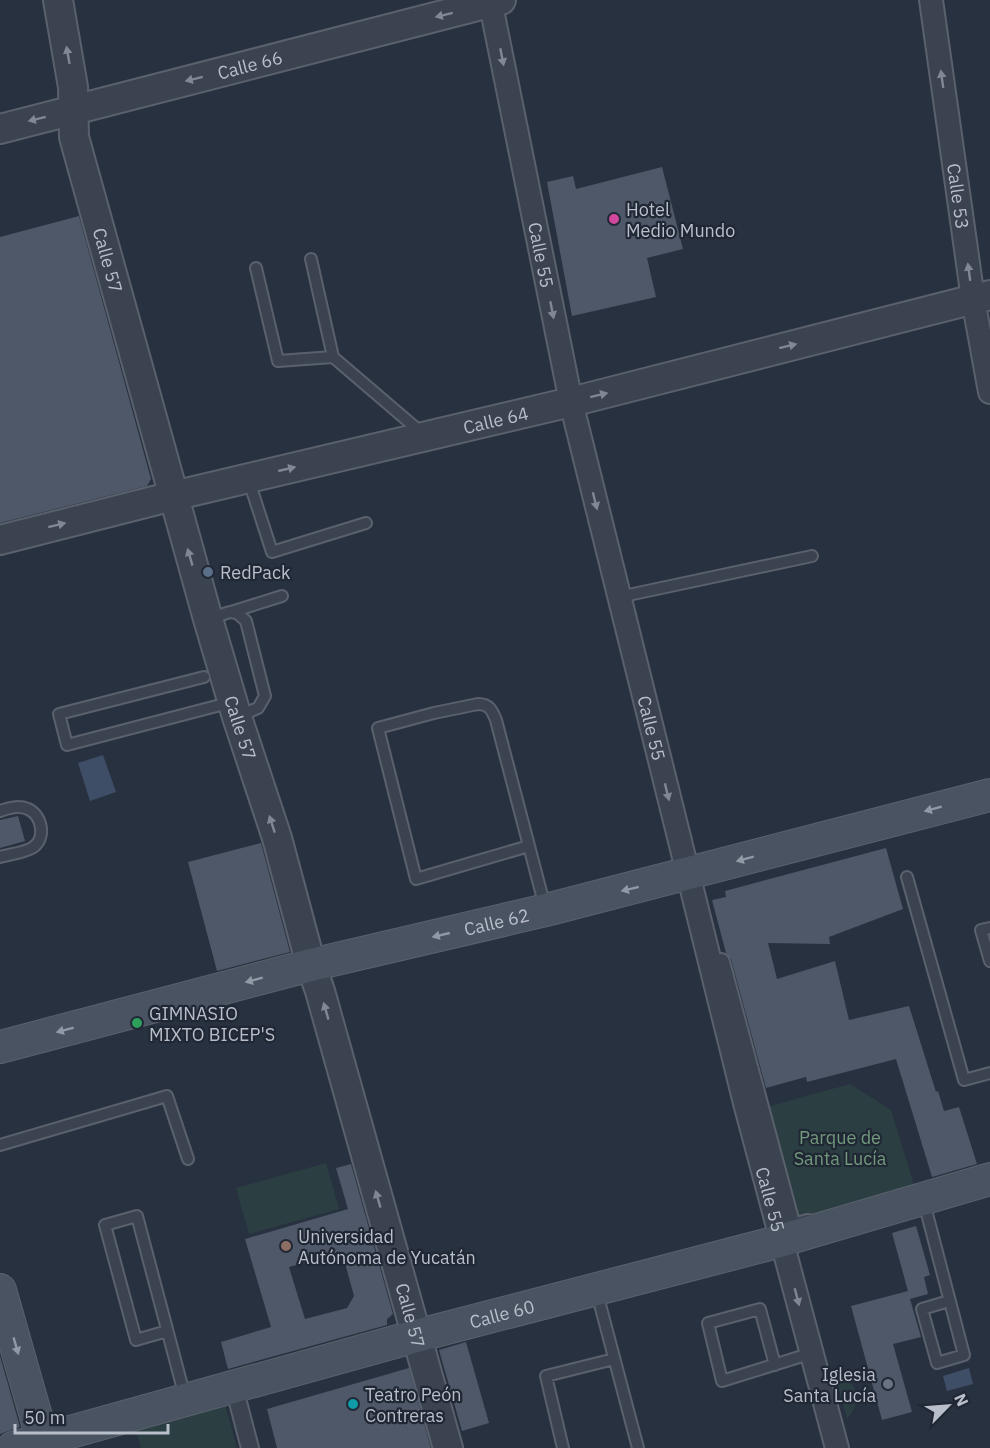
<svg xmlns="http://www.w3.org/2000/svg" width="990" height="1448" font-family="'IBM Plex Sans',sans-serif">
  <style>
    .green { fill: #2b3f42 }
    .water { fill: #3f4e67 }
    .building { fill: #4f5868; fill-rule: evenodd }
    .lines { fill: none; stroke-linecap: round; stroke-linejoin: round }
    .service-casing { stroke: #5a616d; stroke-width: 14 }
    .pedestrian-casing { stroke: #5a616d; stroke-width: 20 }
    .minor-casing { stroke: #5a616d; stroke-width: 26 }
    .tertiary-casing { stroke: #5a616d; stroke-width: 32 }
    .secondary-casing { stroke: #5a616d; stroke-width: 34 }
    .service { stroke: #3c4350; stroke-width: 10 }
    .pedestrian { stroke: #3c4350; stroke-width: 16 }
    .minor { stroke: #3c4350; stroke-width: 22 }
    .tertiary { stroke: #3c4350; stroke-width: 28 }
    .secondary { stroke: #4a5362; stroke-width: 32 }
    .oneway { fill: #818793 }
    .oneway2 { fill: #9299a6 }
    .hotel-dot { fill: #d1479c; stroke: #212835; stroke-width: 2 }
    .service-dot { fill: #5c6f8a; stroke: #212835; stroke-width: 2 }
    .leisure-dot { fill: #2e9e5b; stroke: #212835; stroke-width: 2 }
    .education-dot { fill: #8d6e63; stroke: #212835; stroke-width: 2 }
    .worship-dot { fill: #6b7280; stroke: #212835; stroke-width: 2 }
    .culture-dot { fill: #0f9aa8; stroke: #212835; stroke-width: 2 }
    .labels { text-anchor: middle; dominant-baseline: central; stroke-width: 4.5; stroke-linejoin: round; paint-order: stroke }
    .street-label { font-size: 18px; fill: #b9bfca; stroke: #212835 }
    .poi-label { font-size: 18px; fill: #b9bfca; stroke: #212835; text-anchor: start }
    .park-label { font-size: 18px; fill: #72997c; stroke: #212835 }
  </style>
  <rect width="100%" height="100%" fill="#283140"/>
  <!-- green -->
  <path class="green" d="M850,1084L891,1110L914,1185L805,1218L795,1213L767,1107Z
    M326,1163L339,1209L249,1234L236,1188Z
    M834,1372C858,1380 864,1400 847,1419Z
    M224,1401L237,1448H141L135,1426Z"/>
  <!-- water -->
  <path class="water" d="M103,755L116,792L90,801L78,763Z
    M969,1368L973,1384L947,1391L943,1376Z"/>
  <!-- building -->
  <path class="building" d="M662,167L683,249L647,258L656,297L572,316L547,182L573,176L576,189Z
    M79,216L151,479L147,486L0,523V237Z
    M18,816L25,841L0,848V820Z
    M261,843L290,952L217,971L188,862Z
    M886,848L903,909L829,937L830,944L768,943L777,979L835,961L849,1020L909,1006L936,1092L938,1091L944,1111L959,1107L977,1164L932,1177L896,1059L807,1082L806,1077L766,1088L731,959L726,953L712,900L726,897L725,891Z
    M351,1164L393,1314L387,1319V1325L228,1369L221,1342L271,1327L245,1239L348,1209L336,1168ZM342,1252L354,1296L347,1308L305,1319L289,1267Z
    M916,1226L930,1275L924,1277L928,1294L910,1299L921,1337L893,1344L912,1412L882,1420L851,1306L908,1291L892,1233Z
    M466,1342L489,1423L462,1431L439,1350Z
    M0,1356L20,1427L0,1434Z
    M409,1368L431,1448H277L267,1409Z"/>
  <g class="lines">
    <!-- service casing -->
    <g class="service-casing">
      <path id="service" d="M311,259L333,357L423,434
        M256,268L278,361L333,357
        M248,478L272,552L366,523
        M619,597L812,556
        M231,612L282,596
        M208,619L230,612L237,613L246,621L265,696L258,708L239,716
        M204,677L59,714L67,745L232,702
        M0,811C9,808 18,805 28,809C42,815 47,839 32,848C23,853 10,854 0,857
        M529,846L416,879L378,728L434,713L478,704C489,704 492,710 496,720L545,907
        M907,877L964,1080L990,1073
        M990,928L981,930L990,961
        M0,1145L167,1096L188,1159
        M926,1210L964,1355L937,1363L922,1309L949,1301
        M597,1293L638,1448
        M167,1331L136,1340L105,1225L137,1216L185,1397
        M775,1365L760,1309L708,1323L722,1381L812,1353
        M563,1448L546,1376L614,1359"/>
    </g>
    <!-- pedestrian casing -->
    <g class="pedestrian-casing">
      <path id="pedestrian" d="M721,962L791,1223L797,1226L808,1223
        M234,1387L250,1448"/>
    </g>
    <!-- minor casing -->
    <g class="minor-casing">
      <g id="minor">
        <path id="s1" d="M490,0L571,402L745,1103L837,1448"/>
        <path id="s2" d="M931,0L973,299L990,392"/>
      </g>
    </g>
    <!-- tertiary casing -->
    <g class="tertiary-casing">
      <g id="tertiary">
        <path id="s3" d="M58,0L73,87L74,137L208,619L237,717L277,838L311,965L320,991L448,1448"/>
        <path id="s4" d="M0,129L501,0"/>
        <path id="s5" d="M0,540L173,496L571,402L990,295"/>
      </g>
    </g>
    <!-- secondary casing -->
    <g class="secondary-casing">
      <g id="secondary">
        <path id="s6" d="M0,1047L311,965L546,910L990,795"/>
        <path d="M0,1290L45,1448"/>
        <path id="s7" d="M13,1448L416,1336L766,1245L990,1179"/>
      </g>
    </g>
    <!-- service -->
    <use href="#service" class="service"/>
    <!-- pedestrian -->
    <use href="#pedestrian" class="pedestrian"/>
    <!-- minor -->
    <use href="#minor" class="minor"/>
    <!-- tertiary -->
    <use href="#tertiary" class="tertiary"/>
    <!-- secondary -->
    <use href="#secondary" class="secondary"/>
  </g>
  <!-- one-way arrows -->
  <defs><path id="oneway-solid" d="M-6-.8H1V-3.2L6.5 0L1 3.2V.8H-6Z" transform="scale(1.5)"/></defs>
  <g class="oneway">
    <use href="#oneway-solid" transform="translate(444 15) rotate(166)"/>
    <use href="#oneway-solid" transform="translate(68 55) rotate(-100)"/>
    <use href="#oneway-solid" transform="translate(502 57) rotate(79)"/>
    <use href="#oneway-solid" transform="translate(194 79) rotate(166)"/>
    <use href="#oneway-solid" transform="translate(942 79) rotate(-98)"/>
    <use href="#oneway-solid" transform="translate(37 119) rotate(166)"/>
    <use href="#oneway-solid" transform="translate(969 272) rotate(-98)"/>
    <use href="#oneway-solid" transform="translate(552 310) rotate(79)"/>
    <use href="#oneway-solid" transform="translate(788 346) rotate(-14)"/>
    <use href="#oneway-solid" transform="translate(599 395) rotate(-14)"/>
    <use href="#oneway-solid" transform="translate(287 469) rotate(-13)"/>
    <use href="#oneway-solid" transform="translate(595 501) rotate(76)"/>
    <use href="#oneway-solid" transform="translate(57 525) rotate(-14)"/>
    <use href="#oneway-solid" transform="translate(190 557) rotate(-106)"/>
    <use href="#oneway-solid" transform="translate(667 792) rotate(76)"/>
    <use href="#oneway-solid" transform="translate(272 824) rotate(-108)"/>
    <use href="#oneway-solid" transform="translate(326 1011) rotate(-106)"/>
    <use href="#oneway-solid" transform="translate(378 1199) rotate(-106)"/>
    <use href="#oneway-solid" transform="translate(797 1297) rotate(75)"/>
  </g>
  <g class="oneway2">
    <use href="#oneway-solid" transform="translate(933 809) rotate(165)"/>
    <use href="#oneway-solid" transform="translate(745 859) rotate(165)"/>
    <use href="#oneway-solid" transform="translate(630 889) rotate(166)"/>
    <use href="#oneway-solid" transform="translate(441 935) rotate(167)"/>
    <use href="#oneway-solid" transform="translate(254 980) rotate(165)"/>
    <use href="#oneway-solid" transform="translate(65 1030) rotate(165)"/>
    <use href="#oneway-solid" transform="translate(16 1346) rotate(74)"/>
  </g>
  <!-- markers -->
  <circle class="hotel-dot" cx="614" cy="219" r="6"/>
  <circle class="service-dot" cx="208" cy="572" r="6"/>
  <circle class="leisure-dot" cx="137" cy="1023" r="6"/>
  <circle class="education-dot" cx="286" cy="1246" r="6"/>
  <circle class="worship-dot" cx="888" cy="1384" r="6"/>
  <circle class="culture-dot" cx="353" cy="1404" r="6"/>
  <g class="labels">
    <!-- street labels -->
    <g class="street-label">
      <text stroke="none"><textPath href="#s4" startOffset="258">Calle 66</textPath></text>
      <text stroke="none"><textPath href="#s2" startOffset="198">Calle 53</textPath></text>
      <text stroke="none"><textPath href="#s1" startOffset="260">Calle 55</textPath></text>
      <text stroke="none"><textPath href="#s3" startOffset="266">Calle 57</textPath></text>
      <text stroke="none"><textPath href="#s5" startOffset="510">Calle 64</textPath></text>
      <text stroke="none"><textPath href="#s3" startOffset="752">Calle 57</textPath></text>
      <text stroke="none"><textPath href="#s1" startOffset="746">Calle 55</textPath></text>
      <text stroke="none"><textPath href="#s6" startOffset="512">Calle 62</textPath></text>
      <text stroke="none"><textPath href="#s1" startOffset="1232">Calle 55</textPath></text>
      <text stroke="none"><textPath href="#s3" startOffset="1364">Calle 57</textPath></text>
      <text stroke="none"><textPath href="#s7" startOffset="507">Calle 60</textPath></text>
    </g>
    <!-- poi labels -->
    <g class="poi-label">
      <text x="626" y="209">Hotel<tspan x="626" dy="21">Medio Mundo</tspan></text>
      <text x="220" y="572">RedPack</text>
      <text x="149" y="1013">GIMNASIO<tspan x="149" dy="21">MIXTO BICEP'S</tspan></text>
      <text x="298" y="1236">Universidad<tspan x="298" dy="21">Autónoma de Yucatán</tspan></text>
      <text x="876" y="1374" text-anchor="end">Iglesia<tspan x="876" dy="21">Santa Lucía</tspan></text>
      <text x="365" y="1394">Teatro Peón<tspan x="365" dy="21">Contreras</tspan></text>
    </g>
    <!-- park labels -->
    <g class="park-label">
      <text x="840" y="1137">Parque de<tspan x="840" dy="21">Santa Lucía</tspan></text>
    </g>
  </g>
  <!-- north arrow -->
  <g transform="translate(948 1406) rotate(65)" stroke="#212835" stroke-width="4.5" paint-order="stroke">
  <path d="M0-4.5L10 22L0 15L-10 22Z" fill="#b9bfca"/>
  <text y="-9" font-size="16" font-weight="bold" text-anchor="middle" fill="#b9bfca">N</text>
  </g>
  <!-- scale -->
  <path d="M15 1424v9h153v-9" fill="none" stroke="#b9bfca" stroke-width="3"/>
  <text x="24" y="1424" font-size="18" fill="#b9bfca" stroke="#212835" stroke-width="4.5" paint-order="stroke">50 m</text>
</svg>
